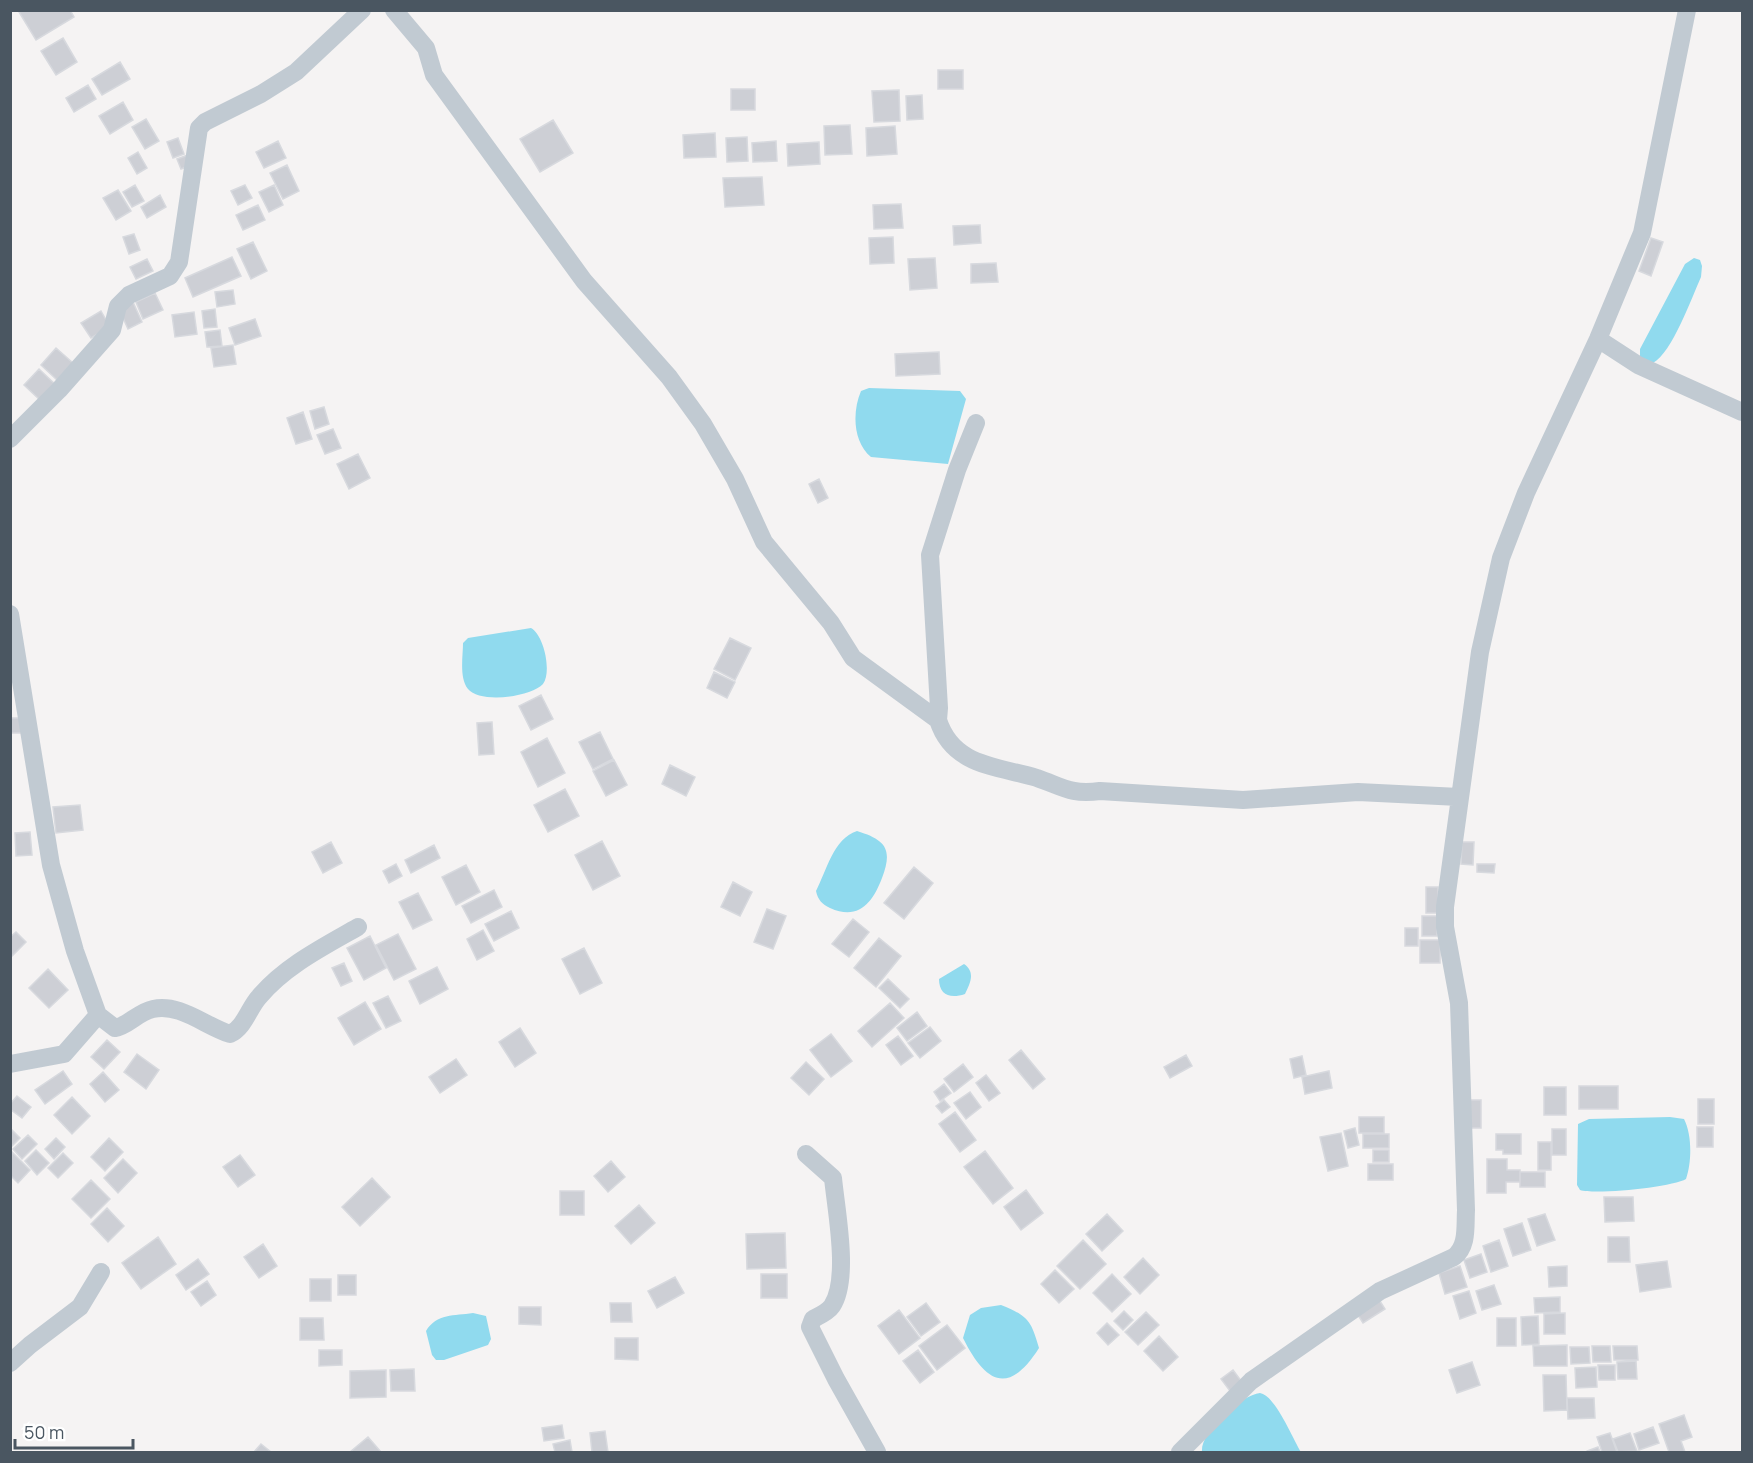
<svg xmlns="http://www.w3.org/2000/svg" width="1753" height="1463" font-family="Manrope,sans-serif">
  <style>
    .water { fill: #90daee }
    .building { fill: #cdcfd5; stroke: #d7d9de; stroke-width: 1.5 }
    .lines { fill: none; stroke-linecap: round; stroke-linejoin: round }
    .minor { stroke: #c1cad2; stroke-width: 18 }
  </style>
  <rect width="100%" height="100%" fill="#f5f3f3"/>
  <!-- water -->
  <path class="water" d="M1694,258L1700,260L1702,266L1701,277C1692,297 1672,353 1653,363L1640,359V349L1685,264Z
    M869,388L960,391L966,399L948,464L871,457C853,442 852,412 861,391Z
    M531,628C544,635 552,672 543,684C531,697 480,704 468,689C459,678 463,656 463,643L468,638Z
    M857,831C886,840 893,849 882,878C873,902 859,921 830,908C822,904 818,900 816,891C827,870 833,839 857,831Z
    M964,964C976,972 970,984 965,994C950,999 939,995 939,979Z
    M1670,1117L1684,1119C1692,1134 1692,1162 1686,1179C1673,1187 1596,1195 1580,1190L1577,1185L1578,1124L1589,1119Z
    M1001,1305C1028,1316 1031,1320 1039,1348C1008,1397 985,1382 963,1338L970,1315L981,1308Z
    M473,1313L486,1316L491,1339L488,1345L444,1360H436L432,1355L426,1331C437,1313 454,1316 473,1313Z
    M1260,1393C1275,1395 1293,1439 1301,1452H1202C1200,1432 1241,1395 1260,1393Z"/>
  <!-- building -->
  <path class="building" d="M22,10H70L74,17L36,40L19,12Z
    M63,38L77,62L56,75L41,51Z
    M120,62L130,79L102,95L92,79Z
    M938,70H963V89H938Z
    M88,85L96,99L74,112L66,98Z
    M731,89H755V110H731Z
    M899,90L900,121L874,122L872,91Z
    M922,95L923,119L907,120L906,96Z
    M123,102L133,120L110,134L99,116Z
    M146,119L159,141L145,149L132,127Z
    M553,120L573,153L540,172L520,139Z
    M850,125L852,154L825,155L824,126Z
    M895,126L897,154L867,156L866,128Z
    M715,133L716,157L684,158L683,135Z
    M747,137L748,161L727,162L726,138Z
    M178,138L184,154L173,158L167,142Z
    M278,141L286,158L264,168L256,152Z
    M776,141L777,161L753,162L752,143Z
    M819,142L820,164L788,166L787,144Z
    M138,152L147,168L137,174L128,158Z
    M188,155L192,165L181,169L177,159Z
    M287,165L299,191L283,199L270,173Z
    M762,177L764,205L725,207L723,178Z
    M135,185L144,201L132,207L123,192Z
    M245,185L252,198L238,205L231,191Z
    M274,185L283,205L269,212L259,192Z
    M118,190L131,211L116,220L103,198Z
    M160,195L166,207L147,218L141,207Z
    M901,204L903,228L874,229L873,205Z
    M258,205L265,220L243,230L236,215Z
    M980,225L981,243L954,245L953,226Z
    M134,234L140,250L129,254L123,237Z
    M893,237L894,263L870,264L869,238Z
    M1651,238L1663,242L1651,276L1639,271Z
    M253,242L267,271L251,279L237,249Z
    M232,257L241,276L193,297L185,278Z
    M935,258L937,288L910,290L908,259Z
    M147,259L153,271L136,279L130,267Z
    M996,263L998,282L971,283V264Z
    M233,290L235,304L217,307L215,292Z
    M155,293L163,310L143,319L136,302Z
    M133,302L142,322L128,329L119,309Z
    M215,309L217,327L204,328L202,311Z
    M101,311L110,327L91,338L81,323Z
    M194,312L197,334L175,337L172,315Z
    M255,319L261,336L235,345L229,328Z
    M220,330L222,346L207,347L205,332Z
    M233,345L236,364L214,367L211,348Z
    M56,348L73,363L57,380L41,365Z
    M939,352L940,374L896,376L895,354Z
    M39,369L57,386L42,402L24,385Z
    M324,407L329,424L315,429L310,411Z
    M303,412L312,439L296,444L287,418Z
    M333,429L341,448L325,454L317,435Z
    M358,454L370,478L349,489L337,464Z
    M819,479L828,498L818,503L809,484Z
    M730,638L751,648L735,680L714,669Z
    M714,672L735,682L727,698L707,688Z
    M541,695L553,719L531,730L519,706Z
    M10,718H24L25,733H10Z
    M492,722L494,754L479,755L477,723Z
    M600,732L613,759L593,769L579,742Z
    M547,738L565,773L538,787L521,752Z
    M614,760L627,785L606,796L593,771Z
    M670,765L695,777L686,796L662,784Z
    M565,789L579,816L548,832L534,805Z
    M80,805L83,830L56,833L53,807Z
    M30,832L32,855L16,856L15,833Z
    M602,841L620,876L593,890L575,855Z
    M331,842L342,863L323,873L312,852Z
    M1462,842H1474L1473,865L1461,864Z
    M434,845L440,858L411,873L405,860Z
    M396,864L402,876L389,883L383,871Z
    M1477,864H1495L1494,873L1477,872Z
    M466,865L480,892L456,905L442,877Z
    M914,867L933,883L904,919L884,903Z
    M733,882L752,892L740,916L721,907Z
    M1426,887H1438V913H1426Z
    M494,890L502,907L471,923L462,906Z
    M418,893L432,920L413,929L399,902Z
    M767,909L786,916L773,949L754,942Z
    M511,911L519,928L494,941L485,924Z
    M1422,916H1437V936H1422Z
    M853,919L869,932L849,957L832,944Z
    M1405,928H1418V946H1405Z
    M483,930L494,951L477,960L467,939Z
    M16,932L26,942L11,957L10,937Z
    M398,934L416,969L394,980L376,945Z
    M370,936L386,968L364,980L347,948Z
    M879,938L901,956L876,987L854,968Z
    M1420,940H1440V963H1420Z
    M584,948L602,983L580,994L562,959Z
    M344,963L352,981L341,986L332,968Z
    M437,967L448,989L420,1004L409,981Z
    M48,969L68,990L49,1008L29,988Z
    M888,979L909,999L900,1008L879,988Z
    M388,996L401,1021L386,1028L373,1003Z
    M365,1002L381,1029L354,1045L338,1018Z
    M890,1003L904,1018L872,1047L858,1031Z
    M917,1012L927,1026L907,1041L897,1028Z
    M930,1027L941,1041L920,1058L908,1043Z
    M520,1028L536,1053L515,1067L499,1042Z
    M831,1034L852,1061L831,1077L810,1050Z
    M898,1036L913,1056L901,1065L886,1045Z
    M107,1040L120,1052L104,1069L91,1057Z
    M1021,1050L1045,1079L1033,1089L1009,1060Z
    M137,1054L159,1070L146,1089L124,1072Z
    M1186,1055L1192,1066L1170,1078L1164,1067Z
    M1302,1056L1306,1075L1294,1078L1290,1059Z
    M456,1059L467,1075L440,1093L429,1077Z
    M806,1062L824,1079L809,1095L791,1078Z
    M963,1064L973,1077L954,1092L944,1079Z
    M63,1071L72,1084L45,1104L35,1090Z
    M1329,1071L1332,1088L1305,1094L1302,1077Z
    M103,1072L119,1090L105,1102L90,1084Z
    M986,1075L1000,1093L989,1101L976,1083Z
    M944,1084L951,1093L940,1101L934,1092Z
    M1579,1086H1618V1109H1579Z
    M1544,1087H1566V1115H1544Z
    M970,1092L981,1107L966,1119L954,1103Z
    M17,1096L31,1107L22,1118L10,1109V1104Z
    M72,1097L90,1116L72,1134L54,1115Z
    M1698,1099H1714V1124H1698Z
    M944,1100L950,1107L942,1113L936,1106Z
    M1466,1100H1481V1128H1467Z
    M955,1112L976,1140L960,1152L939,1124Z
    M1359,1117H1384V1133H1359Z
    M1697,1127H1713V1147H1697Z
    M10,1128L20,1138L10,1148Z
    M1355,1128L1359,1145L1348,1148L1344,1131Z
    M1552,1129H1566V1155H1552Z
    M1341,1133L1348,1166L1328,1171L1320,1137Z
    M1363,1134H1389V1148H1363Z
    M1496,1134H1521V1154H1503V1150H1496Z
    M28,1135L37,1144L22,1159L13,1149Z
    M56,1138L65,1147L54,1159L45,1149Z
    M109,1138L123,1152L105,1171L91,1157Z
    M1538,1142H1551V1170H1538Z
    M36,1150L49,1163L37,1175L25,1161Z
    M1373,1150H1389V1162H1373Z
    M985,1151L1013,1188L993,1204L964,1167Z
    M12,1152L30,1170L18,1183L10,1175Z
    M63,1153L73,1163L58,1178L48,1168Z
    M240,1155L255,1175L238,1187L223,1167Z
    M123,1159L137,1173L118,1193L104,1178Z
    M1487,1159H1507V1170H1520V1182H1506V1193H1487Z
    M611,1161L625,1177L608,1192L594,1176Z
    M1368,1164H1393V1180H1368Z
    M1520,1172H1545V1187H1520Z
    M372,1178L390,1197L360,1226L342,1207Z
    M91,1180L110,1199L91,1218L72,1199Z
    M1026,1190L1043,1213L1021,1230L1004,1207Z
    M560,1191H584V1215H560Z
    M1604,1197H1633L1634,1221L1605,1222Z
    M639,1205L655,1223L631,1244L615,1226Z
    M107,1208L124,1226L108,1242L91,1224Z
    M1107,1214L1123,1231L1102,1251L1086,1234Z
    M1545,1214L1555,1240L1537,1246L1528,1219Z
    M1522,1223L1531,1250L1513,1256L1504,1229Z
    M785,1233L786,1268L747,1269L746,1234Z
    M158,1237L176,1264L141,1289L122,1263Z
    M1608,1237H1629L1630,1262H1608Z
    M1083,1240L1106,1264L1080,1289L1057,1266Z
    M1499,1240L1508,1266L1491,1272L1483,1246Z
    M263,1244L277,1266L259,1278L244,1257Z
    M1481,1254L1487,1272L1470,1278L1464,1260Z
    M1143,1258L1159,1275L1140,1294L1124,1277Z
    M198,1259L209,1274L186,1290L176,1275Z
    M1667,1261L1671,1287L1640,1292L1636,1265Z
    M1460,1266L1467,1287L1445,1294L1439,1273Z
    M1567,1266V1286L1549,1287L1548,1267Z
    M1055,1270L1074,1289L1059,1303L1041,1284Z
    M761,1274H787V1298H761Z
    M1112,1274L1131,1294L1112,1312L1093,1293Z
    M338,1275H356V1295H338Z
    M675,1277L684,1293L657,1308L648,1291Z
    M310,1279H331V1301H310Z
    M207,1281L216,1295L201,1306L191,1292Z
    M1494,1285L1501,1304L1482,1310L1476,1291Z
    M1469,1291L1476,1313L1460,1319L1453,1296Z
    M1560,1297V1312L1535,1313L1534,1298Z
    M1378,1298L1385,1309L1363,1323L1356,1312Z
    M610,1303H631L632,1322H611Z
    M926,1303L940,1322L921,1336L907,1317Z
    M519,1307H541V1325L519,1324Z
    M899,1310L920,1338L899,1354L878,1326Z
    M1124,1311L1133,1320L1123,1330L1114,1321Z
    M1146,1312L1159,1325L1138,1345L1125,1332Z
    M1565,1313V1334H1544V1314Z
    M1538,1316L1539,1344L1522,1345L1521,1317Z
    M300,1318H323L324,1340H300Z
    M1497,1318H1516V1346H1497Z
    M1107,1323L1119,1335L1108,1345L1097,1333Z
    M947,1325L965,1348L937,1370L919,1346Z
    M1159,1336L1178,1357L1163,1371L1144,1351Z
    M615,1338H638V1360L615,1359Z
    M1567,1345V1366H1534L1533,1346Z
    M1592,1346H1610L1611,1362H1593Z
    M1613,1346H1637L1638,1360H1614Z
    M1570,1347H1589L1590,1363L1571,1364Z
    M319,1350H342V1365L319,1366Z
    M918,1350L934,1372L920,1383L903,1361Z
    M1636,1361L1637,1379H1618L1617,1362Z
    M1472,1362L1480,1385L1457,1393L1449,1370Z
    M1598,1365H1615V1380H1599Z
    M1596,1367L1597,1387L1576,1388L1575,1368Z
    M414,1369L415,1391H391L390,1370Z
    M386,1370V1397L350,1398V1371Z
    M1233,1370L1242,1382L1230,1391L1221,1379Z
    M1543,1375H1566L1567,1410L1544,1411Z
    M1567,1398H1594L1595,1418L1568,1419Z
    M1684,1415L1692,1437L1681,1441L1685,1452H1669L1659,1424Z
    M562,1425L564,1438L544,1441L542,1428Z
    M1653,1427L1659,1443L1639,1450L1634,1434Z
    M605,1431L608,1452H592L590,1433Z
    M1610,1433L1617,1452H1602L1597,1437Z
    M1630,1433L1637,1451L1618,1452L1613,1439Z
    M368,1437L381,1452H350Z
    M570,1440L572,1452H555L553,1444Z
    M261,1444L271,1452H254Z
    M1598,1447L1600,1452H1587V1451Z"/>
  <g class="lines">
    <!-- minor -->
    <path class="minor" d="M394,10L426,48L434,75L584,281L669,377L703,424L735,479L764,542L831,623L853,658L938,720
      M1598,339L1638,365L1742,412
      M976,423L957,470L930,555L939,708L938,720C953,767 998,766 1037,778C1063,787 1071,795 1100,791L1243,800L1358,792L1459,797
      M10,439L59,390L112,330L118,306L129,295L170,276L179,262L199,128L205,122L261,94L296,72L362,10
      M10,614L51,865L75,951L98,1015L115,1028C128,1026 138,1012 153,1009C180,1003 205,1026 230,1034C244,1028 249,1008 259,997C285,966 323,947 358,927
      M10,1064L64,1054L98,1015
      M806,1154L833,1178C836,1210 850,1279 832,1306C828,1312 819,1316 813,1319L810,1327L836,1379L877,1452
      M10,1363L30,1345L80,1307L101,1272
      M1180,1452L1251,1381L1380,1291L1454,1257C1468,1246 1465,1227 1466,1210L1459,1003L1445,927V907L1480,652L1501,558L1526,493L1598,339L1642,233L1687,10"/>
  </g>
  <!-- border -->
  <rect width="1753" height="1463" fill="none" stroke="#4a5661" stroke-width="24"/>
  <!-- scale -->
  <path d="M15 1439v9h118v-9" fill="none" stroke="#4a5661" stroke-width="3"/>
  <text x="24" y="1439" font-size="18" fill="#4a5661" stroke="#ffffff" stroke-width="4.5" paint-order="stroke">50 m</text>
</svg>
